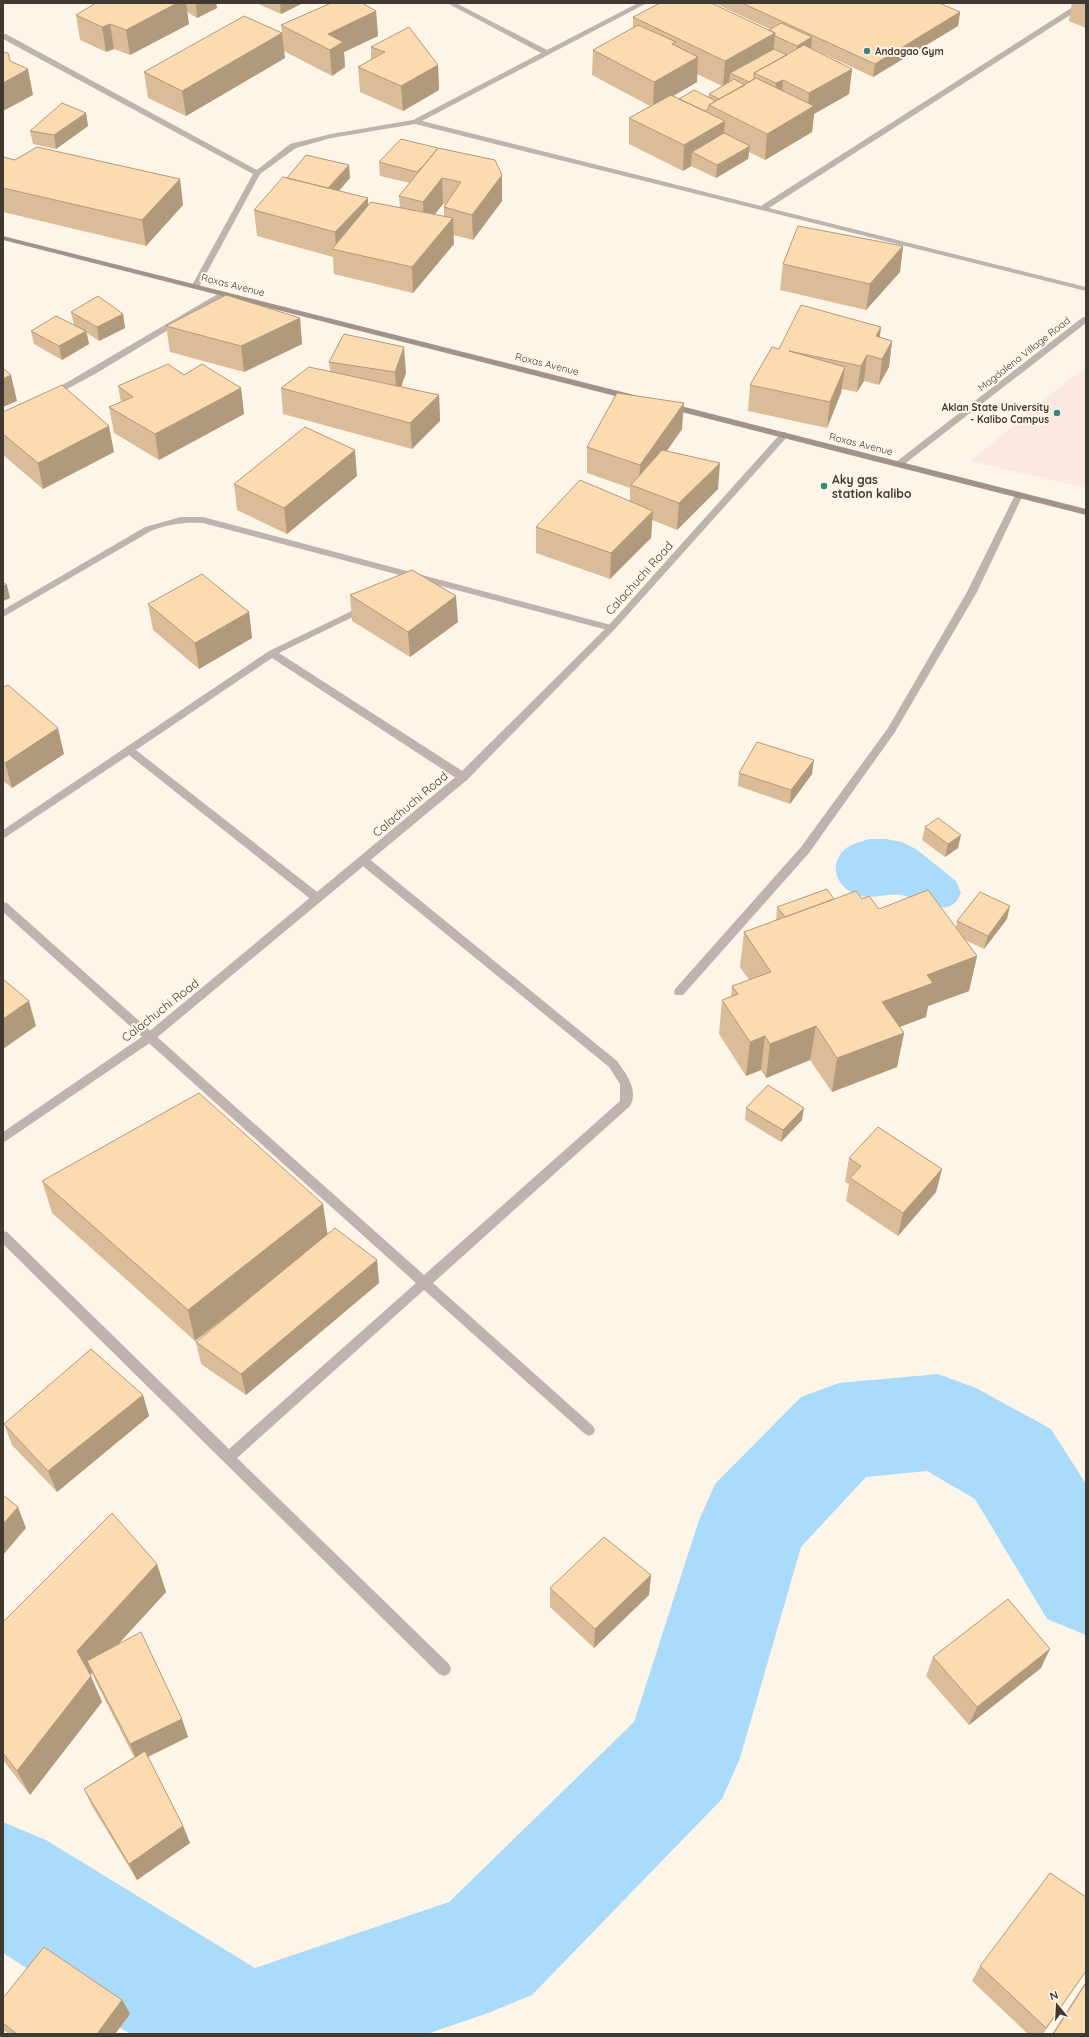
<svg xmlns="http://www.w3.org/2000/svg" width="1089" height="2037" font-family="Quicksand,sans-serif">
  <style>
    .education { fill: #fde7e3 }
    .water { fill: #aadbfa }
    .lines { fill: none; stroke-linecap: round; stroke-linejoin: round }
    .river { fill: #aadbfa; fill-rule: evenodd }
    .minor { fill: #beb3ae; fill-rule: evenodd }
    .tertiary { fill: #beb3ae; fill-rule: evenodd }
    .secondary { fill: #a2928a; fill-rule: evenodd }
    .wall { fill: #dabc98; fill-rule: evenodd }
    .shaded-wall { fill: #b1997c }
    .building { fill: #fddbb1; stroke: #b1997c }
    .poi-dot { fill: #3d847f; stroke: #fdf6e8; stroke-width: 1.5 }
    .labels { text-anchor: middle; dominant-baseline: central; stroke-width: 4; stroke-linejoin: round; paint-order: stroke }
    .far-poi-label { font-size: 10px; font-weight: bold; fill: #3f3a31; stroke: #fdf6e8; text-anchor: start }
    .far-street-label { font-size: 10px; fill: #3f3a31; stroke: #fdf6e8 }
    .poi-label { font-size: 12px; font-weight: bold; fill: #3f3a31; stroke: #fdf6e8; text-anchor: start }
    .street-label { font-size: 12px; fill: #3f3a31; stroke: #fdf6e8 }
  </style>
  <rect width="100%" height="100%" fill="#fdf6e8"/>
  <!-- education -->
  <path class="education" d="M1086,366V488L970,461Z"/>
  <!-- water -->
  <path class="water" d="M869,839H886L902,842L916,849L956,881L961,893C949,923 921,898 900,895C886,893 871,900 857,895C839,888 828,869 842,852C849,844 860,842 869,839Z"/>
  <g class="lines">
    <!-- river -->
    <path class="river" d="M938,1374L976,1388L1051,1429L1086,1484V1635L1047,1619L975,1499L927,1471L866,1477L801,1547L740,1758L722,1799L532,1995L488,2013L427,2034H130L3,1953V1822L46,1840L255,1968L449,1902L634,1722L699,1520L715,1484L801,1397L839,1383Z"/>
    <!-- minor -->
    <path class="minor" d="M447,3H456L547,50L638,3H647L422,121L761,206L1079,3H1086V5L769,208L1086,287V291L415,124L331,138L296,148L260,174L199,287L195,289L191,287L253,174L3,39V34H6L257,170L290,144L331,134L413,120L541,53Z
      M221,292H227L228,294L95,374L54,396L51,397L47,394Z
      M1019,492L1023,495L977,592L895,732L809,853L683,995H675L674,992L675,989L801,847L888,728L967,592L1015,495Z
      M181,517H203L611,625L616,628L611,631L203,523C185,522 168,524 151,531L3,617V610L145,527Z
      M364,605L369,608L367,610L279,653L467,774L468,777L467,780H459L272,658L136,750L321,895L322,898L321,901H313L129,755L3,839V830L269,651Z
      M363,856L367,857L617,1061C626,1074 639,1090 630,1106L433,1283L593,1426L595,1430L593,1434L589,1436L585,1434L424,1290L237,1458L449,1664L451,1669L449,1674L444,1676L439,1674L3,1244V1231L7,1232L229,1449L416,1283L3,912V902L7,903L424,1275L620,1101V1084L609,1067L359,863L358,860L359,857Z"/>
    <!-- tertiary -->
    <path class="tertiary" d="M1083,317H1086V323L902,466H896V462Z
      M784,432L787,433V437L614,630L467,780L154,1040L3,1143V1132L146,1034L459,774L608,626L781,433Z"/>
    <!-- secondary -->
    <path class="secondary" d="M3,236L638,396L639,398L635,401L3,240Z
      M669,403L1086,509V515L666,408L665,406Z"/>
  </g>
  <!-- wall -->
  <path class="wall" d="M96,3H216L217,8L197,18L187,12L189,24L130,55L114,49L106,52L80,40L76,15Z
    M256,3H303L281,14Z
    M716,3H939L960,12L958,26L873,77L811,48L852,69L849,94L814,114L812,132L765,160L749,152L748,159L716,178L691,166L683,171L629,144V118L650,106L592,75L593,50L633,28V17L769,30L770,29L716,4ZM697,74L722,86L709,94L708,97L679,99L673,96L697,82Z
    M1072,3H1086V28L1069,21Z
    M376,11L378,36L344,52L345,67L332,76L284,51L285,58L186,116L148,98L144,72L282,33L281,25Z
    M371,47L438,65L439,90L403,111L360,92L358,67L371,59Z
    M86,113L88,126L56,149L33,144L30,131Z
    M3,157L15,160L180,179L183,205L146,246L3,212Z
    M379,162L502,175V201L473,240L453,235L454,244L413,293L334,274L333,257L257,236L254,210L350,178L339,191L368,205L400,207L399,196L410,183L380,176ZM443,204L446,205L444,207V217L434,215Z
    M903,246L900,272L866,310L780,290L783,264Z
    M71,312L123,314L125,328L99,341L87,333L89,344L62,360L34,344L31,331L74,325Z
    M300,318L302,344L244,372L170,352L166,326Z
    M881,327L880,337L892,341L889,367L879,385L864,381L857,392L842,389L841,393L827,428L748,411L750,385L779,349Z
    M329,362L406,373L401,387L439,395L440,421L412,449L283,414L281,388L330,372Z
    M184,375L241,388L244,414L159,460L114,433L109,407L121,402L118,386Z
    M3,412L114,452L43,489L3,455Z
    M682,429L667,451L718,489L677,530L652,520L651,538L610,579L536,553V527L630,502V488L587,473V447Z
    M357,476L287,534L237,510L234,484Z
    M350,595L458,622L410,657L352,621Z
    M148,604L249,612L252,638L199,669L153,630Z
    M3,687L64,754L12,788L3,781Z
    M739,773L812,774L790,804L738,786Z
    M925,827L958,848L945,857L922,840Z
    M834,899H862L879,909L956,927L957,921L1007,919L984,949L965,940L977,956L969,991L928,1006L926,1017L900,1027L904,1033L897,1067L832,1092L810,1060L766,1078L761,1070L746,1076L719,1034L722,1000L731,997L732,986L749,980L740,967L744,932L776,921L777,907Z
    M746,1108L802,1120L781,1142L745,1120Z
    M849,1158L942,1169L936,1192L898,1236L846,1201L849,1184L845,1182Z
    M42,1181L328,1234L377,1260L379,1283L246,1395L201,1364L196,1342L241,1305L195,1341L52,1213Z
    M143,1395L149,1416L57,1492L12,1445L4,1424Z
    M157,1564L166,1592L118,1644L182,1719L188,1737L148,1757L183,1826L190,1843L137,1880L92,1806L84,1789L134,1757L95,1680L92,1673L90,1675L102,1702L30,1795L3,1760V1622Z
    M651,1575L649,1595L594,1648L550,1607V1588Z
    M933,1657L1041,1668L969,1725L926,1676Z
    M980,1966L1086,1971L1043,2034H1028L972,1981Z
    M1086,1981V2034H1052Z
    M3,1998L122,2000L130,2014L115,2034H9L3,2030Z"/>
  <!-- shaded-wall -->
  <path class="shaded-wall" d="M177,3H186L189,24L130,55L126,30Z
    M196,3H216L217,8L197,18Z
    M280,3H303L281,14Z
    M376,11L378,36L344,52L345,67L332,76L328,34Z
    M960,12L958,26L873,77L875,64Z
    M110,24L114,49L106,52L102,27Z
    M282,33L285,58L186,116L182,91Z
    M775,33L773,58L730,73L729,83L723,86L725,61Z
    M812,37L811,50L796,59L797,46Z
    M698,57L697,82L653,108L654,82Z
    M438,65L439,90L403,111L401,86Z
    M28,69L33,95L3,111V83Z
    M852,69L849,94L814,114L812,132L765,160L767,134L808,110L809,93Z
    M783,80L781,105L774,109L776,83Z
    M86,113L88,126L56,149L54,135Z
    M725,121L723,146L692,152L691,166L683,171L684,145Z
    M750,146L748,159L716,178L717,165Z
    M349,165L350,178L328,203L327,189Z
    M502,175V201L473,240L472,215Z
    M442,178L443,204L424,228L423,202Z
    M180,179L183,205L146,246L142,220Z
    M368,198L369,224L336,250L335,232Z
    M453,218L454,244L413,293L412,267Z
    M903,246L900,272L866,310L870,284Z
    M123,314L125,328L99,341L97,327Z
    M300,318L302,344L244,372L241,346Z
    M881,327L877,353L876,336Z
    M86,331L89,344L62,360L59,346Z
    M892,341L889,367L879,385L882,359Z
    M404,347L406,373L397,398L395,372Z
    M867,355L864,381L857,392L861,366Z
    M845,367L841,393L827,428L830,402Z
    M11,375L17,401L3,407V379Z
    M241,388L244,414L159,460L155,434Z
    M439,395L440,421L412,449L410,423Z
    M684,403L682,429L640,489L639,488L640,465Z
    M109,426L114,452L43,489L38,463Z
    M355,450L357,476L287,534L284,508Z
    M720,463L718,489L677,530L679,503Z
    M653,511L651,538L610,579L611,553Z
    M7,585L10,598L3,601V586Z
    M456,596L458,622L410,657L408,632Z
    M249,612L252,638L199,669L195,643Z
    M58,728L64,754L12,788L5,763Z
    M814,760L812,774L790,804L791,790Z
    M961,835L958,848L945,857L948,844Z
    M1010,906L1007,919L984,949L988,936Z
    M977,956L969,991L928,1006L926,1017L875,1036L882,1002L927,975Z
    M29,1001L36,1026L3,1049V1019Z
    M816,1026L810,1060L766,1078L770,1044Z
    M904,1033L897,1067L832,1092L837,1058Z
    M765,1036L761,1070L746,1076L750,1042Z
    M804,1108L802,1120L781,1142L783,1130Z
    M942,1169L936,1192L898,1236L903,1213Z
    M323,1204L328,1237L195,1341L188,1310Z
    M377,1260L379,1283L246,1395L241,1374Z
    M143,1395L149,1416L57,1492L48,1471Z
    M18,1507L26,1528L3,1555V1524Z
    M157,1564L166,1592L93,1672L87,1661L92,1673L88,1677L77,1651Z
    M651,1575L649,1595L594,1648L595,1629Z
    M1050,1649L1041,1668L969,1725L977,1707Z
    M91,1676L102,1702L30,1795L17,1771Z
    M182,1719L188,1737L137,1762L130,1744Z
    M183,1826L190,1843L137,1880L129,1864Z
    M122,2000L130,2014L115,2034H97Z"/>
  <!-- building -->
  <path class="building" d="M96,3H177L126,30L110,24L102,27L76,15Z
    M331,3H362L376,11L328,34L343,42L330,50L281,25Z
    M660,3H711L775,33L725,61L633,17Z
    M742,3H939L960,12L875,64Z
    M244,16L282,33L182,91L144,72Z
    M781,23L812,37L797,46L775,36V33L769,30Z
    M638,25L676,42L672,44L698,57L654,82L593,50Z
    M409,27L438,65L401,86L358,67L385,52L371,47Z
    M804,45L852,69L809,93L783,80L776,83L754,73Z
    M774,49L787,55L754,73V79L749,82L730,73Z
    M3,52L8,53L10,61L28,69L3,83Z
    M756,78L814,106L767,134L709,105Z
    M734,79L745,85L719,99L709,94Z
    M694,90L716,101L709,105L708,109L705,111L679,99Z
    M671,95L725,121L684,145L629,118Z
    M62,103L86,113L54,135L30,131Z
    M724,133L750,146L717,165L692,152Z
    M401,139L438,148L425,164L417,172L379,162Z
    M37,147L180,179L142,220L3,188V157L15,160Z
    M438,148L495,160L502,175L472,215L444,207L461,182L442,178L423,202L399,196Z
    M306,155L349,165L328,188L287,178Z
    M283,177L368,198L335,232L254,210Z
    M371,202L453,218L412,267L332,249Z
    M798,226L903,246L870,284L783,264Z
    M226,295L300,318L241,346L166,326Z
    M98,296L123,314L97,327L71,312Z
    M801,305L881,327L876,336L892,341L882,359L867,355L861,366L789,351L845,367L830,402L750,385L772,347L779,349Z
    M56,316L86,331L59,346L31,331Z
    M344,334L404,347L395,372L329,362Z
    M168,364L184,375L202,364L241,388L155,434L109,407L133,397L118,386Z
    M309,367L439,395L410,423L281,388Z
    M3,368L11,375L3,379Z
    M62,385L109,426L38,463L3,434V412Z
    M617,393L684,403L640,465L587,447Z
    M305,427L355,450L284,508L234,484Z
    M662,450L720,463L679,503L631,485Z
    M580,480L653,511L611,553L536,527Z
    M412,570L456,596L408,632L350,595Z
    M202,574L249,612L195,643L148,604Z
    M3,582L7,585L3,586Z
    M8,685L58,728L5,763L3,761V687Z
    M757,742L814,760L791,790L739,773Z
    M938,818L961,835L948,844L925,827Z
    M827,889L834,899L785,917L777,907Z
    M928,890L977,956L927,975L933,983L882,1002L904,1033L837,1058L816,1026L770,1044L765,1036L750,1042L722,1000L738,994L732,986L771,972L744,932L856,891L862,899L869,896L879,909Z
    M980,892L1010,906L988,936L957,921Z
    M3,979L29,1001L3,1019Z
    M768,1085L804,1108L783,1130L746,1108Z
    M199,1093L323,1204L188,1310L42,1181Z
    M878,1127L942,1169L903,1213L850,1178L861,1166L849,1158Z
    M335,1228L377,1260L241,1374L196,1342Z
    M91,1349L143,1395L48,1471L4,1424Z
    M3,1495L18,1507L3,1524Z
    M112,1513L157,1564L77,1651L91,1676L17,1771L3,1753V1622Z
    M604,1537L651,1575L595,1629L550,1588Z
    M1008,1599L1050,1649L977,1707L933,1657Z
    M141,1632L182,1719L130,1744L87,1661Z
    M145,1751L183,1826L129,1864L84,1789Z
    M1050,1873L1086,1897V1971L1046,2028L980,1966Z
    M44,1947L122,2000L97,2034H17L3,2023V1998Z
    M1086,1983V2034H1056L1054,2033Z"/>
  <!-- markers -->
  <g class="poi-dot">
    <circle cx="867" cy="51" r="4"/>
    <circle cx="1057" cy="413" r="4"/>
    <circle cx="824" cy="486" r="4"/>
  </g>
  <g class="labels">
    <!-- far-poi labels -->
    <g class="far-poi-label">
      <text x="875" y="51">Andagao Gym</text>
      <text x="1049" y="407" text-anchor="end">Aklan State University<tspan x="1049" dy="12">- Kalibo Campus</tspan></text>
    </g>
    <!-- far-street labels -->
    <g class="far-street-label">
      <text transform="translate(233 285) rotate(14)">Roxas Avenue</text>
      <text transform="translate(1024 354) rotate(-38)">Magdalena Village Road</text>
      <text transform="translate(547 364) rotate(14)">Roxas Avenue</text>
      <text transform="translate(861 444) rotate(14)">Roxas Avenue</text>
    </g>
    <!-- poi labels -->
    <g class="poi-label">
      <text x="832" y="479">Aky gas<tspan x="832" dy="14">station kalibo</tspan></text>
    </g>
    <!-- street labels -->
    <g class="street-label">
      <text transform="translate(639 578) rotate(-48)">Calachuchi Road</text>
      <text transform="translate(410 804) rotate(-40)">Calachuchi Road</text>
      <text transform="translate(160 1010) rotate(-38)">Calachuchi Road</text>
    </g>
  </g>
  <!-- border -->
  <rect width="1089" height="2037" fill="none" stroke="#3f3a31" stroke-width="8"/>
  <!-- north arrow -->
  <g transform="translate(1057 2005) rotate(342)" stroke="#fdf6e8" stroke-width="3" paint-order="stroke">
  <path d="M0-3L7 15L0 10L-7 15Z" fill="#3f3a31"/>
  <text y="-6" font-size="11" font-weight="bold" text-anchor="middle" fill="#3f3a31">N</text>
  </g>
</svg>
